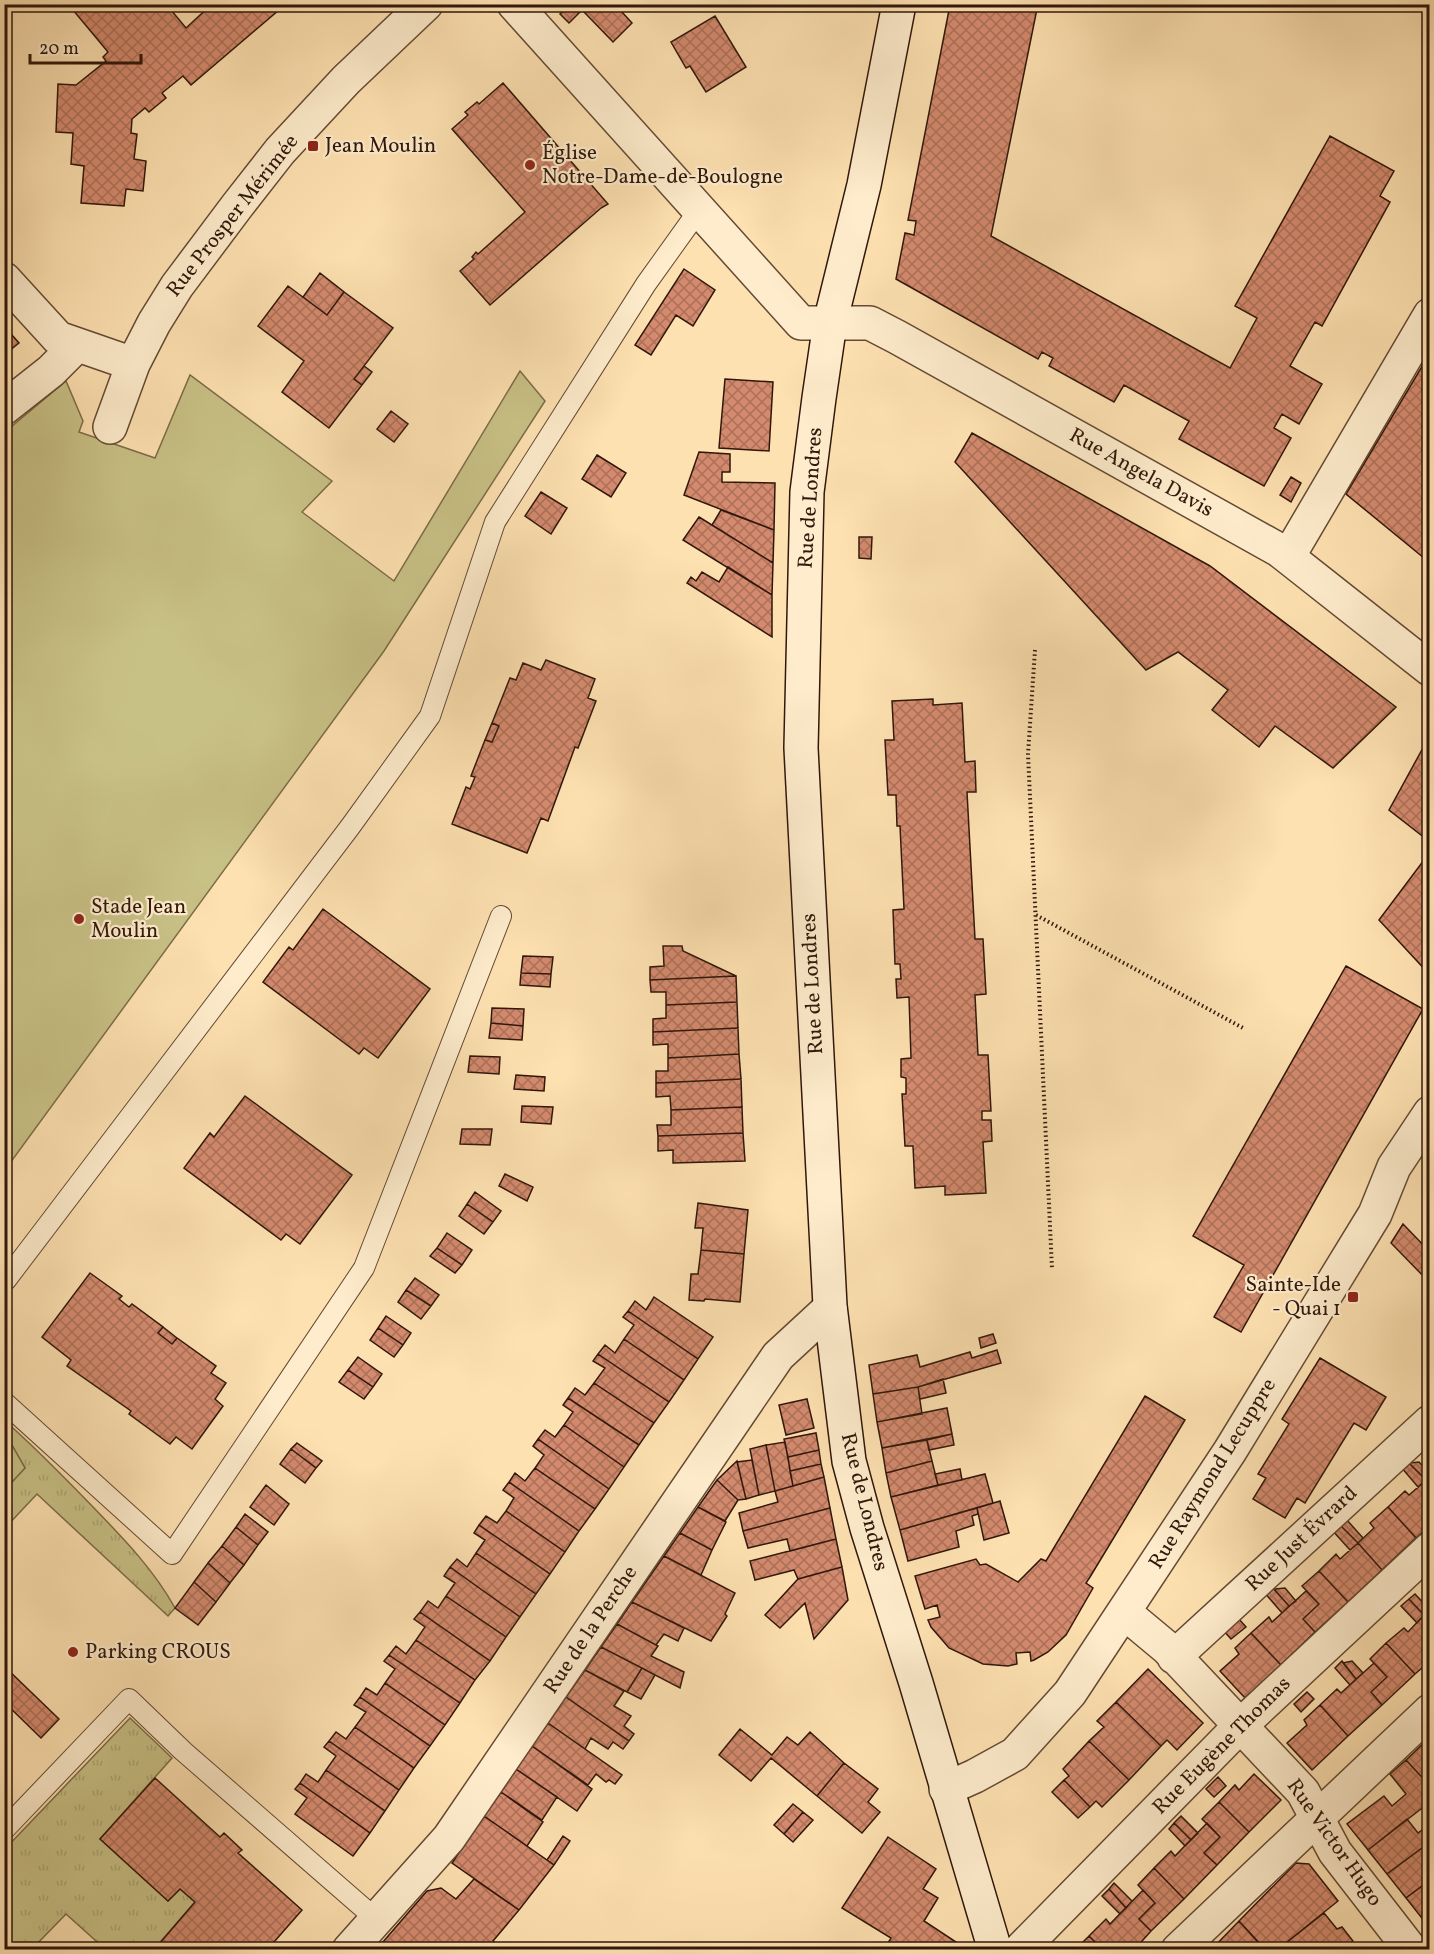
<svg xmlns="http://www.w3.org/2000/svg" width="1434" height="1954" font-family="Vollkorn,serif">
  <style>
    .grass { fill: url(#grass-tufts); stroke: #7c6c48; stroke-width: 1.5 }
    .forest { fill: url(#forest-crowns); stroke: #7c6c48; stroke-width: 1.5 }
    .park { fill: #c8c186; stroke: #7c6c48; stroke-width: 1.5 }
    .building { fill: url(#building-cross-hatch); stroke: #30170b; stroke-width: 1.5 }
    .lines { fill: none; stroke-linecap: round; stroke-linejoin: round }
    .lane-casing { stroke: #644a34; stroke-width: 22 }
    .street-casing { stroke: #644a34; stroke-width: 36 }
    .secondary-casing { stroke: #30170b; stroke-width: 36 }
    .path { stroke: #30170b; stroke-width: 4; stroke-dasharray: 1.5 3; stroke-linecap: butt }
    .lane { stroke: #feeccc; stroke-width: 20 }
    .street { stroke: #feeccc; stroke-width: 33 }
    .secondary { stroke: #feeccc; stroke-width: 33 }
    .poi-dot { fill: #8f2418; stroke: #feeccc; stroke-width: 2 }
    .labels { text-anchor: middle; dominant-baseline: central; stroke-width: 4.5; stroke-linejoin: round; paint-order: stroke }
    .poi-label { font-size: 21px; fill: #30170b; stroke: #feeccc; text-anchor: start }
    .street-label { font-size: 21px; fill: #30170b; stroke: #feeccc }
  </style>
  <defs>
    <pattern id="grass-tufts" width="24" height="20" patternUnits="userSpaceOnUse" patternTransform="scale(1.5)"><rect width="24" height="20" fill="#c8c186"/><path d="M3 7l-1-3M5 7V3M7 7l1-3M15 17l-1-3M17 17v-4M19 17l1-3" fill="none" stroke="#aca572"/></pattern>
    <pattern id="forest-crowns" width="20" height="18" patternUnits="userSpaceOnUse" patternTransform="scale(1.5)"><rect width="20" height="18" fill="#c8c186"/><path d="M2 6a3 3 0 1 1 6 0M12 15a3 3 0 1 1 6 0" fill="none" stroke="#aca572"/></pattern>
    <pattern id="building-cross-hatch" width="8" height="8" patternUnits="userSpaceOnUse" patternTransform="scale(1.5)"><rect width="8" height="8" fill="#d48a6e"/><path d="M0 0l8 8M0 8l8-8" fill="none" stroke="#ac7059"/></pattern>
  </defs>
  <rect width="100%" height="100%" fill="#fee1b1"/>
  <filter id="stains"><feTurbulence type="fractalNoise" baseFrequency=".00333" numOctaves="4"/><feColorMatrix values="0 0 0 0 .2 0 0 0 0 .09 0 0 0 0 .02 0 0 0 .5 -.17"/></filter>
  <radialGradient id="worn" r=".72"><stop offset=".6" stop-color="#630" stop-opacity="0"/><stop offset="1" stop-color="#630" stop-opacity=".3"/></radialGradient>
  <!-- grass -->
  <path class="grass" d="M5,1421C36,1448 65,1478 94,1508C124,1539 154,1570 175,1608L168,1616L37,1494L5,1528V1476L12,1482L25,1468L5,1433Z
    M130,1718L172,1758L100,1839L168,1901L180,1889L195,1902L154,1949H105L66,1914L32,1949H5L4,1850Z"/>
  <!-- forest -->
  <path class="forest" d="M5,1433L25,1468L12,1482L5,1476Z"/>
  <!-- park -->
  <path class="park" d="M520,371L545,401L384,651L5,1170V432L66,381L83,421L79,432L155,458L190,375L332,481L302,512L394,581Z"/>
  <!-- building -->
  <path class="building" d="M68,4H166L186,28L212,4H286L191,85L183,76L162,93L166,98L149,112L145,108L132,119L131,133L137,134L134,159L146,161L143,191L126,189L124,206L81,203L84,166L71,164L73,133L56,132L58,84L76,85L106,61L103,57L108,52Z
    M570,4H588L569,23L560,14Z
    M591,4H627L621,11L632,23L613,42L584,12Z
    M959,4H1038L991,236L1230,368L1257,318L1235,306L1330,136L1394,171L1380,196L1390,202L1322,326L1315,322L1290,366L1322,384L1299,424L1282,414L1274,428L1291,438L1264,486L1179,439L1189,421L1124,385L1114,402L1049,366L1053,358L1042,352L1038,359L896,279L905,233L914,235L916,221L908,220L950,5Z
    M715,16L746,67L706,92L690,66L686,68L671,42Z
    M503,83L608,204L601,208L490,305L460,271L474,259L472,257L476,252L478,254L525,212L452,129L468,115L465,112L477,102L479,104Z
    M684,269L715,290L693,326L676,315L651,355L635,345Z
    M320,273L344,292L327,315L303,297Z
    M288,286L327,315L344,292L393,328L354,379L362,385L329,428L282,392L304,361L258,326Z
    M4,326L19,343L4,355Z
    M1430,353V563L1346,494Z
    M364,366L372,372L362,385L354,379Z
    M725,379L773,382L769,451L719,448Z
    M391,411L408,424L394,442L377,429Z
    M972,433L1210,566L1396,707L1333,768L1275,726L1259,747L1212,710L1228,690L1178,652L1146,670L955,462Z
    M699,452L730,454V472H722V482L775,483L774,530L684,495Z
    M597,455L626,473L611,497L582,479Z
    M1291,477L1301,483L1291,502L1280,495Z
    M541,492L567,508L551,534L525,516Z
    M721,510L774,530L773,563L712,525Z
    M699,517L773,563L772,595L683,540Z
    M859,537H872L871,559L859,558Z
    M728,567L772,595V637L687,583L691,577L696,581L702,572L719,582Z
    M546,660L595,679L588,698L596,701L578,748L575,747L548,821L541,818L527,853L452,824L466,787L470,789L475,777L471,776L485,740L492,742L499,726L492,723L510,678L516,680L523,663L541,670Z
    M933,699V705L962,703L965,762L975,761L976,792H967L975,939H983L986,994L975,995L978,1055H988L991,1111H982V1120H991L992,1141L983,1142L986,1193L945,1195V1186L915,1188L913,1146H905L902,1094H906V1078L901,1077V1059L911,1058L909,997L897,998L896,979H901L900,964H895L893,910L904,909L900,826H897L896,795H888L885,740H894L892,701Z
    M492,723L499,726L492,742L485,740Z
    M1430,735V842L1389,810Z
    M1430,852V975L1379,920Z
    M323,909L430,989L378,1058L364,1048L359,1054L263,982L289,947L293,950Z
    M663,946H682L683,951L736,976L650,980V967L664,966Z
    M523,956L553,957L551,974L521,973Z
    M1346,966L1423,1009L1241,1332L1214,1317L1244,1265L1193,1236Z
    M521,973L551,974L550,987L520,985Z
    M736,976L737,1002L666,1005V992H651L650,980Z
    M737,1002L738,1028L653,1032V1019L666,1018V1005Z
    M492,1008L524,1009L523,1026L491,1023Z
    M491,1023L523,1026L522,1040L489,1038Z
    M738,1028L739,1054L668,1058V1044L653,1045V1032Z
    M739,1054L741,1079L656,1083V1071H668V1058Z
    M470,1056L500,1057L499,1074L468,1072Z
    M516,1075L545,1077L544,1091L514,1089Z
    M741,1079L742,1107L671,1110L670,1096L656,1097V1083Z
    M245,1096L352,1175L300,1244L286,1234L281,1240L184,1168L210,1133L214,1137Z
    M522,1106L553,1107L551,1124L521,1122Z
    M742,1107L743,1133L658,1136L657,1125H671V1110Z
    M462,1129H492L490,1145L460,1144Z
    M743,1133L745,1161L673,1163V1150L658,1151V1136Z
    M505,1174L533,1187L527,1201L499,1186Z
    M475,1192L501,1211L493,1222L467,1204Z
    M698,1203L748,1210L744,1254L701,1250L703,1228H695Z
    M467,1204L493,1222L484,1234L459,1216Z
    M1403,1224L1430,1252V1283L1391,1243Z
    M447,1233L472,1250L462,1265L437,1248Z
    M437,1248L462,1265L455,1273L430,1256Z
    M701,1250L744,1254L740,1302L705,1299L704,1301L689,1300L691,1274H698Z
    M90,1273L122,1296L119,1299L129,1307L132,1304L163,1327L158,1333L172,1344L177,1338L216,1366L211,1373L226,1383L215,1399L223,1406L192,1449L176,1437L170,1444L129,1414L131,1411L67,1366L71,1360L42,1337Z
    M415,1278L439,1295L431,1306L406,1290Z
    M406,1290L431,1306L421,1319L398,1302Z
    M654,1297L713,1337L698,1359L628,1311L635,1301L646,1310Z
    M628,1311L698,1359L684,1380L624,1339L634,1325L623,1317Z
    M386,1316L411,1333L403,1345L378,1328Z
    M163,1327L177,1338L172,1344L158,1333Z
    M378,1328L403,1345L394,1357L370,1340Z
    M993,1334L996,1343L981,1348L979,1338Z
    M624,1339L684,1380L669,1402L598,1354L605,1345L615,1353Z
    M997,1350L1001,1363L918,1387L873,1394L869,1365L917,1355L920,1367L970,1352L972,1358Z
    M598,1354L669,1402L654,1423L594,1383L605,1368L593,1361Z
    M358,1357L382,1374L373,1387L348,1370Z
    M1320,1358L1386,1397L1366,1430L1354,1423L1305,1503L1297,1498L1285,1518L1253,1499L1266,1478L1258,1474L1289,1424L1282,1419Z
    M348,1370L373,1387L364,1399L339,1382Z
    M943,1379L946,1393L920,1399L918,1387Z
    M594,1383L654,1423L639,1445L568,1398L575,1388L585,1395Z
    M918,1387L922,1414L877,1422L873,1394Z
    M1145,1396L1185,1420L1090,1577L1086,1583L1093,1588L1066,1635L1048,1652L1034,1660L1031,1661L1030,1652L1016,1653L1017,1664L1008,1666L983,1664L949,1648L931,1627L928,1620L940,1617L937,1605L925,1609L915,1576L976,1559L980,1565L986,1564L1018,1582L1041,1559L1046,1561Z
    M568,1398L639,1445L624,1467L564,1425L573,1412L563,1405Z
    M807,1399L814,1428L786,1435L779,1405Z
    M947,1408L952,1434L882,1448L877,1422Z
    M564,1425L624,1467L609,1489L538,1439L545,1430L555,1437Z
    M816,1433L819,1450L788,1457L784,1439Z
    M952,1434L954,1445L929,1450L927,1440Z
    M538,1439L609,1489L595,1509L535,1468L544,1455L533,1446Z
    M927,1440L932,1461L886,1473L882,1448Z
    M785,1442L793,1486L775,1491L766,1445Z
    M297,1443L322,1461L316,1468L291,1449Z
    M766,1445L775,1491L759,1495L750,1449Z
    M291,1449L316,1468L305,1483L280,1464Z
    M819,1450L821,1464L790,1471L788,1457Z
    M752,1460L759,1495L746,1499L737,1462Z
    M737,1461L746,1499L738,1500L717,1480Z
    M932,1461L938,1485L891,1497L886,1473Z
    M1407,1461L1426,1480L1418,1487L1401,1467Z
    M1419,1462L1430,1474L1426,1480L1409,1463Z
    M821,1464L824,1477L793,1486L790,1471Z
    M535,1468L595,1509L579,1531L509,1482L515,1473L525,1481Z
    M960,1469L962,1480L938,1485L935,1474Z
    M985,1474L993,1503L900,1530L891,1497Z
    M824,1477L830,1508L743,1531L739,1513L778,1502L775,1491Z
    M1430,1477V1526L1416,1538L1388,1507L1405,1491L1409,1495Z
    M717,1480L738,1500L725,1521L698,1507Z
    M509,1482L579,1531L565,1552L506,1511L514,1498L503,1490Z
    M266,1485L289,1504L274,1525L250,1507Z
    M1000,1501L1009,1533L984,1540L977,1508Z
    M698,1507L726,1522L712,1550L680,1533Z
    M1388,1507L1416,1538L1382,1570L1358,1543L1374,1528L1370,1523Z
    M830,1508L836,1539L790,1551L787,1539L748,1548L743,1531Z
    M977,1508L978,1514L972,1516L974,1525L956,1531L959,1547L908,1561L900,1530Z
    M506,1511L565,1552L550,1574L479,1525L486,1516L497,1523Z
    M245,1514L268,1532L258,1545L236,1527Z
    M1346,1519L1363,1538L1358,1543L1339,1524Z
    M1339,1524L1358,1543L1350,1550L1332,1530Z
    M479,1525L550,1574L536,1594L476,1553L485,1540L474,1533Z
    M236,1527L258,1545L244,1565L222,1546Z
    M680,1533L712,1550L701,1575L664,1556Z
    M836,1539L842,1567L798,1579L794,1570L755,1580L750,1561Z
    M1358,1543L1382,1570L1348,1602L1319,1571L1336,1554L1340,1559Z
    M222,1546L244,1565L230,1583L208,1563Z
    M476,1553L536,1594L520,1617L450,1567L457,1559L467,1567Z
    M664,1556L735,1593L725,1614L727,1616L711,1641L632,1602Z
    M208,1563L230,1583L216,1602L194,1582Z
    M450,1567L520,1617L506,1637L446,1596L455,1583L444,1576Z
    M842,1567L848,1600L814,1639L805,1603L780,1628L765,1615L798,1579Z
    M1319,1571L1348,1602L1315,1632L1303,1619L1319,1604L1302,1586Z
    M194,1582L216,1602L198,1625L175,1608Z
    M1271,1586L1289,1606L1282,1613L1264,1592Z
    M1285,1588L1296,1601L1289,1606L1274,1589Z
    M1306,1591L1319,1604L1303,1619L1315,1632L1281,1665L1251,1633L1269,1617L1272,1622Z
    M1415,1594L1430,1610L1424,1615L1409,1599Z
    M446,1596L506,1637L490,1661L420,1612L428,1601L438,1608Z
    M1409,1599L1424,1615L1417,1623L1401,1606Z
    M632,1602L684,1628L678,1641L664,1634L656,1645L617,1624Z
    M420,1612L490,1661L475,1680L416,1640L425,1627L414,1619Z
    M1424,1615L1430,1621V1661L1415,1674L1386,1643L1404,1628L1408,1632Z
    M1238,1618L1246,1627L1231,1639L1224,1631Z
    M617,1624L658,1646L651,1656L684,1672L680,1688L601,1647Z
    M1251,1633L1281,1665L1245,1698L1220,1671L1239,1654L1235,1648Z
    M416,1640L475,1680L460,1703L389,1655L396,1646L406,1654Z
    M1386,1643L1415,1674L1382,1705L1371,1692L1387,1677L1370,1659Z
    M601,1647L642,1668L627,1692L585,1670Z
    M389,1655L460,1703L445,1725L385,1683L395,1669L384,1661Z
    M1342,1661L1356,1679L1350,1685L1335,1668Z
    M1352,1661L1363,1673L1356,1679L1343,1663Z
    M1374,1663L1387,1677L1371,1692L1382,1705L1348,1736L1320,1705L1337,1689L1341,1693Z
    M4,1666L59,1719L41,1738L4,1702Z
    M642,1668L655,1675L641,1699L627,1692Z
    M1148,1669L1203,1723L1177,1750L1167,1740L1161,1746L1116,1702Z
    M585,1670L624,1691L614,1706L631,1716L624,1726L634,1734L629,1741L566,1697Z
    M385,1683L445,1725L430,1746L360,1697L366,1688L377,1695Z
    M1307,1692L1314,1699L1301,1712L1294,1704Z
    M360,1697L430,1746L414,1768L355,1727L366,1712L354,1705Z
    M566,1697L629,1741L623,1749L613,1742L608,1749L591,1738L585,1749L548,1723Z
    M1116,1702L1161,1746L1129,1780L1089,1741L1104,1727L1097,1721Z
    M1320,1705L1348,1736L1312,1770L1287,1743L1307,1725L1304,1720Z
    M548,1723L622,1775L615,1784L609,1780L606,1782L596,1774L588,1785L532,1746Z
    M355,1727L414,1768L399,1790L329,1741L336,1732L346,1739Z
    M740,1729L772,1755L787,1737L798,1745L810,1732L844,1763L817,1796L771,1758L751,1781L719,1755Z
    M1429,1738H1430V1786L1406,1760Z
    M329,1741L399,1790L385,1811L326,1770L336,1756L324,1747Z
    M1089,1741L1129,1780L1102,1807L1096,1801L1090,1807L1064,1780L1069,1776L1063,1769Z
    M532,1746L592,1789L577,1811L516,1769Z
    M1406,1760L1430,1786V1802L1368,1850L1347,1824L1384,1796L1392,1806L1406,1794L1390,1774Z
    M844,1763L878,1789L868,1802L880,1812L862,1833L817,1796Z
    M516,1769L557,1797L542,1820L501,1792Z
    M326,1770L385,1811L370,1833L300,1783L306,1774L318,1782Z
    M1254,1774L1281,1800L1249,1832L1219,1802L1235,1785L1239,1790Z
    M1218,1777L1226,1786L1214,1797L1206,1789Z
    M155,1778L220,1837L224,1833L242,1850L238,1853L302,1910L267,1950H154L195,1902L180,1889L168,1901L100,1839Z
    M1064,1780L1090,1807L1078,1818L1052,1792Z
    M300,1783L370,1833L353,1856L295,1814L307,1798L295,1789Z
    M501,1792L543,1822L527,1846L484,1816Z
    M1219,1802L1249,1832L1217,1865L1204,1853L1220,1837L1202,1819Z
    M793,1804L803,1812L784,1834L774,1825Z
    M803,1812L813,1820L793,1842L784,1834Z
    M484,1816L554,1865L519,1910L452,1863Z
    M1181,1816L1198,1833L1191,1840L1174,1823Z
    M1407,1819L1418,1833L1430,1824V1842L1387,1874L1368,1850Z
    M1174,1823L1191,1840L1185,1846L1169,1829Z
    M1207,1823L1220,1837L1204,1853L1217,1865L1184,1899L1154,1868L1171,1851L1175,1856Z
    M563,1836L570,1841L554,1865L547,1860Z
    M888,1837L936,1869L923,1889L938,1898L924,1921L956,1942L951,1950H884L891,1938L842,1908Z
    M1430,1842V1880L1406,1898L1387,1874Z
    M1296,1863L1309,1864L1338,1901L1277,1950H1265L1239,1921Z
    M1154,1868L1184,1899L1151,1931L1139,1919L1155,1903L1138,1885Z
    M474,1879L519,1910L493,1941L503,1950H376L427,1891L441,1888L456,1899Z
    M1430,1880V1919L1425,1922L1406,1898Z
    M1114,1883L1132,1901L1126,1908L1109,1889Z
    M1109,1889L1126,1908L1120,1914L1102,1896Z
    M1143,1890L1155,1903L1139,1919L1151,1931L1134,1950H1103L1089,1936L1106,1919L1110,1924Z
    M1324,1913L1337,1929L1342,1927L1353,1941L1350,1943L1354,1950H1291L1286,1943Z
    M1239,1921L1265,1949L1211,1950Z
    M1089,1936L1103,1950H1075Z"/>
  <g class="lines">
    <!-- lane casing -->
    <g class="lane-casing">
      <path id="lane" d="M6,1280L350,827L430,716L495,522L646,284L699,210
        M4,1402L172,1554L364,1268L501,916
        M4,1830L129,1699L183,1751L376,1919"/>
    </g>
    <!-- street casing -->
    <g class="street-casing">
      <path id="street" d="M514,4L801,323H870L897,337L1279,550L1430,669
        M4,279L58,338L133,364
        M4,408L51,371L76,346
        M110,427L133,364L154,323L177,286L237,206L280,151L346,80L426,4
        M1288,557L1430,315
        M1125,1613L1167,1648L1303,1792L1335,1852L1411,1950
        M1174,1657L1430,1422
        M946,1789L975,1776L1015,1754L1070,1693L1230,1451L1375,1214L1394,1167L1430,1113
        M349,1950L449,1838L778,1356L830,1308
        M1020,1950L1241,1725L1430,1549
        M1178,1950L1430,1711"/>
    </g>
    <!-- secondary casing -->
    <g class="secondary-casing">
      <path id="secondary" d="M899,4L864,185L830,323L819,398L807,492L801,748L830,1306L849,1461L867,1528L916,1683L995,1950"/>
    </g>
    <!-- path -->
    <path class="path" d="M1035,650L1028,754L1052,1269
      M1036,915L1243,1028"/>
    <!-- lane -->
    <use href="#lane" class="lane"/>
    <!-- street -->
    <use href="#street" class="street"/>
    <!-- secondary -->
    <use href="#secondary" class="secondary"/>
  </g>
  <!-- markers -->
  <g class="poi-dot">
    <rect x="307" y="140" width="12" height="12" rx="3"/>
    <circle cx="530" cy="165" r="6"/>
    <circle cx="79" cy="919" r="6"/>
    <rect x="1347" y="1291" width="12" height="12" rx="3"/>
    <circle cx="73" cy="1652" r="6"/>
  </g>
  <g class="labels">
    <!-- poi labels -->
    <g class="poi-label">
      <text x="325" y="146">Jean Moulin</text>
      <text x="542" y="153">Église<tspan x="542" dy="24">Notre-Dame-de-Boulogne</tspan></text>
      <text x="91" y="907">Stade Jean<tspan x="91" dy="24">Moulin</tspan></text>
      <text x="1341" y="1285" text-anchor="end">Sainte-Ide<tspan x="1341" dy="24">- Quai 1</tspan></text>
      <text x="85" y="1652">Parking CROUS</text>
    </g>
    <!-- street labels -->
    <g class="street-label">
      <text transform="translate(233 216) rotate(-52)">Rue Prosper Mérimée</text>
      <text transform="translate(1141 473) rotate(29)">Rue Angela Davis</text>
      <text transform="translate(811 498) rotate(-86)">Rue de Londres</text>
      <text transform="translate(813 984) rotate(-93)">Rue de Londres</text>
      <text transform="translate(1213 1474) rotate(-58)">Rue Raymond Lecuppre</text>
      <text transform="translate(864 1502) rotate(76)">Rue de Londres</text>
      <text transform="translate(1302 1539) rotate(-43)">Rue Just Évrard</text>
      <text transform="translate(591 1630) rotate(-56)">Rue de la Perche</text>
      <text transform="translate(1222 1746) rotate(-45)">Rue Eugène Thomas</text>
      <text transform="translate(1334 1843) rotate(55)">Rue Victor Hugo</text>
    </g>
  </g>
  <!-- margin -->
  <rect width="1434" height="1954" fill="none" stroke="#fee1b1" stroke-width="24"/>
  <rect x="6" y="6" width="1422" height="1942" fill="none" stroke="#30170b" stroke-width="3"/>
  <rect x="12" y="12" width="1410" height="1930" fill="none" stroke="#30170b" stroke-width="1.5"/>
  <!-- scale -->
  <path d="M30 54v9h111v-9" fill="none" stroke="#30170b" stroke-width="3"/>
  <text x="39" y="54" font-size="18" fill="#30170b" stroke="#feeccc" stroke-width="4.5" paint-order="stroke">20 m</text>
  <rect width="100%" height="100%" filter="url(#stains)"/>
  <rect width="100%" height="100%" fill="url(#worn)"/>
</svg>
